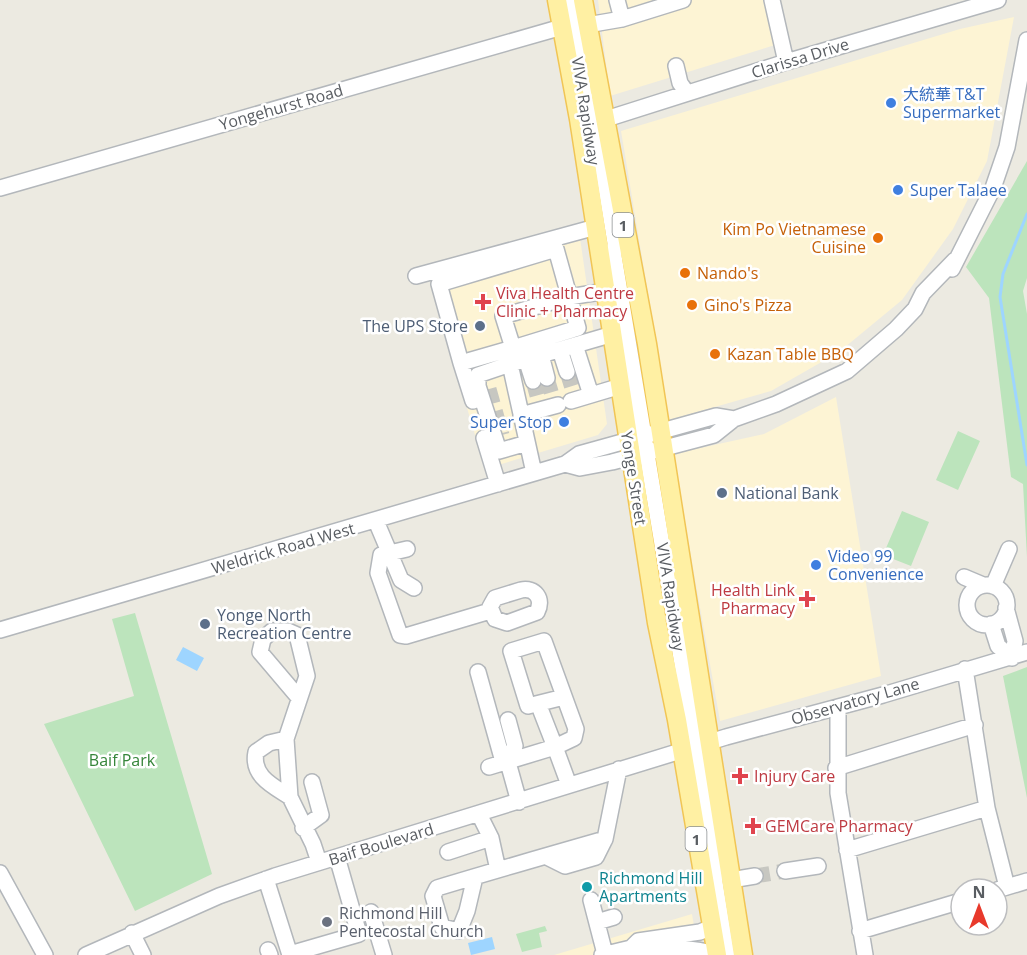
<svg xmlns="http://www.w3.org/2000/svg" width="1027" height="955" font-family="'Open Sans','Noto Sans SC',sans-serif">
  <style>
    .commercial { fill: #fdf4d4 }
    .green { fill: #bce4bc }
    .water { fill: #9ed5ff }
    .lines { fill: none; stroke-linecap: round; stroke-linejoin: round }
    .stream { stroke: #9ed5ff; stroke-width: 3 }
    .minor-tunnel { stroke: #c7c7c1; stroke-width: 15; stroke-dasharray: 15 8; stroke-linecap: butt }
    .minor-casing { stroke: #b3b7bb; stroke-width: 18 }
    .major-casing { stroke: #f1c555; stroke-width: 21 }
    .minor { stroke: #fff; stroke-width: 15 }
    .major { stroke: #fff0a3; stroke-width: 18 }
    .shop-dot { fill: #3f7fe0; stroke: #fff; stroke-width: 2 }
    .food-dot { fill: #e8710a; stroke: #fff; stroke-width: 2 }
    .health-dot { fill: #e0444e; stroke: #fff; stroke-width: 2 }
    .service-dot { fill: #5c6f8a; stroke: #fff; stroke-width: 2 }
    .culture-dot { fill: #0f9aa8; stroke: #fff; stroke-width: 2 }
    .worship-dot { fill: #6b7280; stroke: #fff; stroke-width: 2 }
    .labels { text-anchor: middle; dominant-baseline: central; stroke-width: 5; stroke-linejoin: round; paint-order: stroke }
    .shield { fill: #fff; stroke: #8b8e91; stroke-width: 1.5 }
    .shield-label { font-size: 15px; font-weight: bold; fill: #595d62 }
    .street-label { font-size: 16px; fill: #595d62; stroke: #fff }
    .shop-label { font-size: 16px; fill: #366cbe; stroke: #fff; text-anchor: start }
    .food-label { font-size: 16px; fill: #c56008; stroke: #fff; text-anchor: start }
    .health-label { font-size: 16px; fill: #be3a42; stroke: #fff; text-anchor: start }
    .service-label { font-size: 16px; fill: #4e5e75; stroke: #fff; text-anchor: start }
    .park-label { font-size: 16px; fill: #358539; stroke: #fff }
    .culture-label { font-size: 16px; fill: #0d838f; stroke: #fff; text-anchor: start }
    .worship-label { font-size: 16px; fill: #5b616d; stroke: #fff; text-anchor: start }
  </style>
  <rect width="100%" height="100%" fill="#eceae1"/>
  <!-- commercial -->
  <path class="commercial" d="M598,0H781L788,41L610,96Z
    M1014,17L987,161L953,229L902,300L839,352L771,391L669,420L621,131L960,29Z
    M580,238L607,424L598,435L485,469L430,282Z
    M836,397L881,676L720,721L673,454L764,434Z
    M692,914L699,955H554Z"/>
  <!-- green -->
  <path class="green" d="M1027,161V278L1023,291L1027,314V557L1023,484L1011,477L989,298L966,267Z
    M958,431L980,441L958,490L936,480Z
    M902,511L929,522L911,566L883,555Z
    M135,613L212,874L135,911L44,724L134,696L112,619Z
    M1027,667V798L1003,676Z
    M545,926L547,931L539,933L542,947L522,952L516,934Z"/>
  <!-- water -->
  <path class="water" d="M183,647L204,658L197,671L176,660Z
    M492,937L495,949L471,955L468,943Z"/>
  <g class="lines">
    <!-- stream -->
    <path class="stream" d="M1027,214L1003,274L1000,297L1027,465"/>
    <!-- minor-tunnel -->
    <path class="minor-tunnel" d="M567,372L572,388
      M547,378L552,395
      M533,381L538,399
      M489,389L502,435
      M755,876L785,871"/>
    <!-- minor casing -->
    <g class="minor-casing">
      <path id="minor" d="M568,0L578,62
        M617,0L622,19
        M772,0L786,62
        M587,25L622,19L683,0
        M583,49L615,243L614,256L716,868L715,882L727,955
        M676,66L680,83L687,93
        M603,120L786,62L998,0
        M0,188L562,27
        M952,269L993,188L1007,147L1027,40
        M416,276L596,227
        M575,345L591,395L621,386
        M513,348L461,363L439,284L556,249L578,328L513,348L503,316L569,297L606,291
        M560,350L567,372
        M541,355L547,378
        M526,359L533,381
        M461,363L473,401
        M510,364L478,375V386L499,451L527,443
        M571,401L591,395
        M521,415L558,405
        M484,438L498,484
        M565,464L580,468L612,462L714,435L734,419L776,404L847,371L896,329L915,309L923,293L955,260
        M534,473L510,364L613,334
        M376,521L401,580L414,588
        M407,549L381,555L378,573L400,635L406,636L490,611
        M964,577L983,585
        M967 605a20 20 0 1 1 40 0a20 20 0 1 1-40 0Z
        M993,586L1009,549
        M521,590C535,587 544,599 537,612L507,623L495,619L490,607L495,598Z
        M1006,608L1015,641L1012,658
        M991,624L998,646L1012,658
        M0,630L565,464L579,454L716,416L734,419
        M965,669L987,808L1007,887
        M478,672L502,758L509,766L519,802
        M564,697L528,706L511,651L544,641L576,729L574,738L555,747L569,785
        M299,698L260,652L263,639L272,631H288L297,635L307,676L286,739L290,797L313,844L319,862
        M838,707V793L865,955
        M286,739L269,743L256,752C251,776 273,786 290,797
        M506,762L515,746L508,720
        M489,767L555,747L541,711
        M836,768L975,725
        M479,814L491,838L498,870
        M303,828L321,815L312,782
        M847,850L987,808
        M448,852L491,838
        M545,856L565,866L596,857L605,839
        M785,871L818,866
        M0,873L45,955
        M475,877L467,911L459,931L442,927L433,896L437,888C493,871 549,855 605,839L619,769
        M266,879L290,955
        M731,880L755,876
        M997,890L1027,881
        M591,900L605,954
        M371,912L384,955
        M597,922L614,917
        M860,931L961,901
        M132,933L143,955
        M631,948C644,955 659,949 674,949C689,948 703,950 717,955
        M268,950L270,955
        M290,954L359,934L337,857
        M86,955L219,896L275,876L726,737L883,695L1027,652
        M602,955L631,948L638,941L700,932L712,927"/>
    </g>
    <!-- major casing -->
    <g class="major-casing">
      <path id="major" d="M557,0L579,119L657,623L677,720L717,955
        M583,0L647,344L743,955"/>
    </g>
    <!-- minor -->
    <use href="#minor" class="minor"/>
    <!-- major -->
    <use href="#major" class="major"/>
  </g>
  <!-- markers -->
  <g class="shop-dot">
    <circle cx="891" cy="103" r="6"/>
    <circle cx="898" cy="190" r="6"/>
    <circle cx="564" cy="422" r="6"/>
    <circle cx="816" cy="565" r="6"/>
  </g>
  <g class="food-dot">
    <circle cx="878" cy="238" r="6"/>
    <circle cx="685" cy="273" r="6"/>
    <circle cx="692" cy="305" r="6"/>
    <circle cx="715" cy="354" r="6"/>
  </g>
  <g class="health-dot">
    <path d="M480 293h6v6h6v6h-6v6h-6v-6h-6v-6h6z"/>
    <path d="M804 590h6v6h6v6h-6v6h-6v-6h-6v-6h6z"/>
    <path d="M737 767h6v6h6v6h-6v6h-6v-6h-6v-6h6z"/>
    <path d="M750 817h6v6h6v6h-6v6h-6v-6h-6v-6h6z"/>
  </g>
  <g class="service-dot">
    <circle cx="480" cy="326" r="6"/>
    <circle cx="722" cy="493" r="6"/>
    <circle cx="205" cy="624" r="6"/>
  </g>
  <circle class="culture-dot" cx="587" cy="887" r="6"/>
  <circle class="worship-dot" cx="327" cy="922" r="6"/>
  <g class="labels">
    <!-- shield labels -->
    <g class="shield">
      <rect x="612.5" y="213" width="21" height="24" rx="4.5"/>
      <rect x="685.5" y="827" width="21" height="24" rx="4.5"/>
    </g>
    <g class="shield-label">
      <text x="623" y="225">1</text>
      <text x="696" y="839">1</text>
    </g>
    <!-- street labels -->
    <g class="street-label">
      <text transform="translate(800 58) rotate(-17)">Clarissa Drive</text>
      <text transform="translate(281 107) rotate(-16)">Yongehurst Road</text>
      <text transform="translate(586 111) rotate(81)">VIVA Rapidway</text>
      <text transform="translate(634 478) rotate(81)">Yonge Street</text>
      <text transform="translate(283 548) rotate(-16)">Weldrick Road West</text>
      <text transform="translate(671 597) rotate(81)">VIVA Rapidway</text>
      <text transform="translate(855 701) rotate(-16)">Observatory Lane</text>
      <text transform="translate(381 844) rotate(-17)">Baif Boulevard</text>
    </g>
    <!-- shop labels -->
    <g class="shop-label">
      <text x="903" y="94">大統華 T&amp;T<tspan x="903" dy="18">Supermarket</tspan></text>
      <text x="910" y="190">Super Talaee</text>
      <text x="552" y="422" text-anchor="end">Super Stop</text>
      <text x="828" y="556">Video 99<tspan x="828" dy="18">Convenience</tspan></text>
    </g>
    <!-- food labels -->
    <g class="food-label">
      <text x="866" y="229" text-anchor="end">Kim Po Vietnamese<tspan x="866" dy="18">Cuisine</tspan></text>
      <text x="697" y="273">Nando's</text>
      <text x="704" y="305">Gino's Pizza</text>
      <text x="727" y="354">Kazan Table BBQ</text>
    </g>
    <!-- health labels -->
    <g class="health-label">
      <text x="496" y="293">Viva Health Centre<tspan x="496" dy="18">Clinic + Pharmacy</tspan></text>
      <text x="795" y="590" text-anchor="end">Health Link<tspan x="795" dy="18">Pharmacy</tspan></text>
      <text x="754" y="776">Injury Care</text>
      <text x="765" y="826">GEMCare Pharmacy</text>
    </g>
    <!-- service labels -->
    <g class="service-label">
      <text x="468" y="326" text-anchor="end">The UPS Store</text>
      <text x="734" y="493">National Bank</text>
      <text x="217" y="615">Yonge North<tspan x="217" dy="18">Recreation Centre</tspan></text>
    </g>
    <!-- park labels -->
    <g class="park-label">
      <text x="122" y="760">Baif Park</text>
    </g>
    <!-- culture labels -->
    <g class="culture-label">
      <text x="599" y="878">Richmond Hill<tspan x="599" dy="18">Apartments</tspan></text>
    </g>
    <!-- worship labels -->
    <g class="worship-label">
      <text x="339" y="913">Richmond Hill<tspan x="339" dy="18">Pentecostal Church</tspan></text>
    </g>
  </g>
  <!-- north arrow -->
  <g transform="translate(979 907)"><circle r="28" fill="#ffffff" stroke="#bdbec0" stroke-width="1.5"/>
  <path d="M0-4.5L10 22L0 15L-10 22Z" fill="#e8392b"/>
  <text y="-9" font-size="16" font-weight="bold" text-anchor="middle" fill="#595d62">N</text>
  </g>
</svg>
